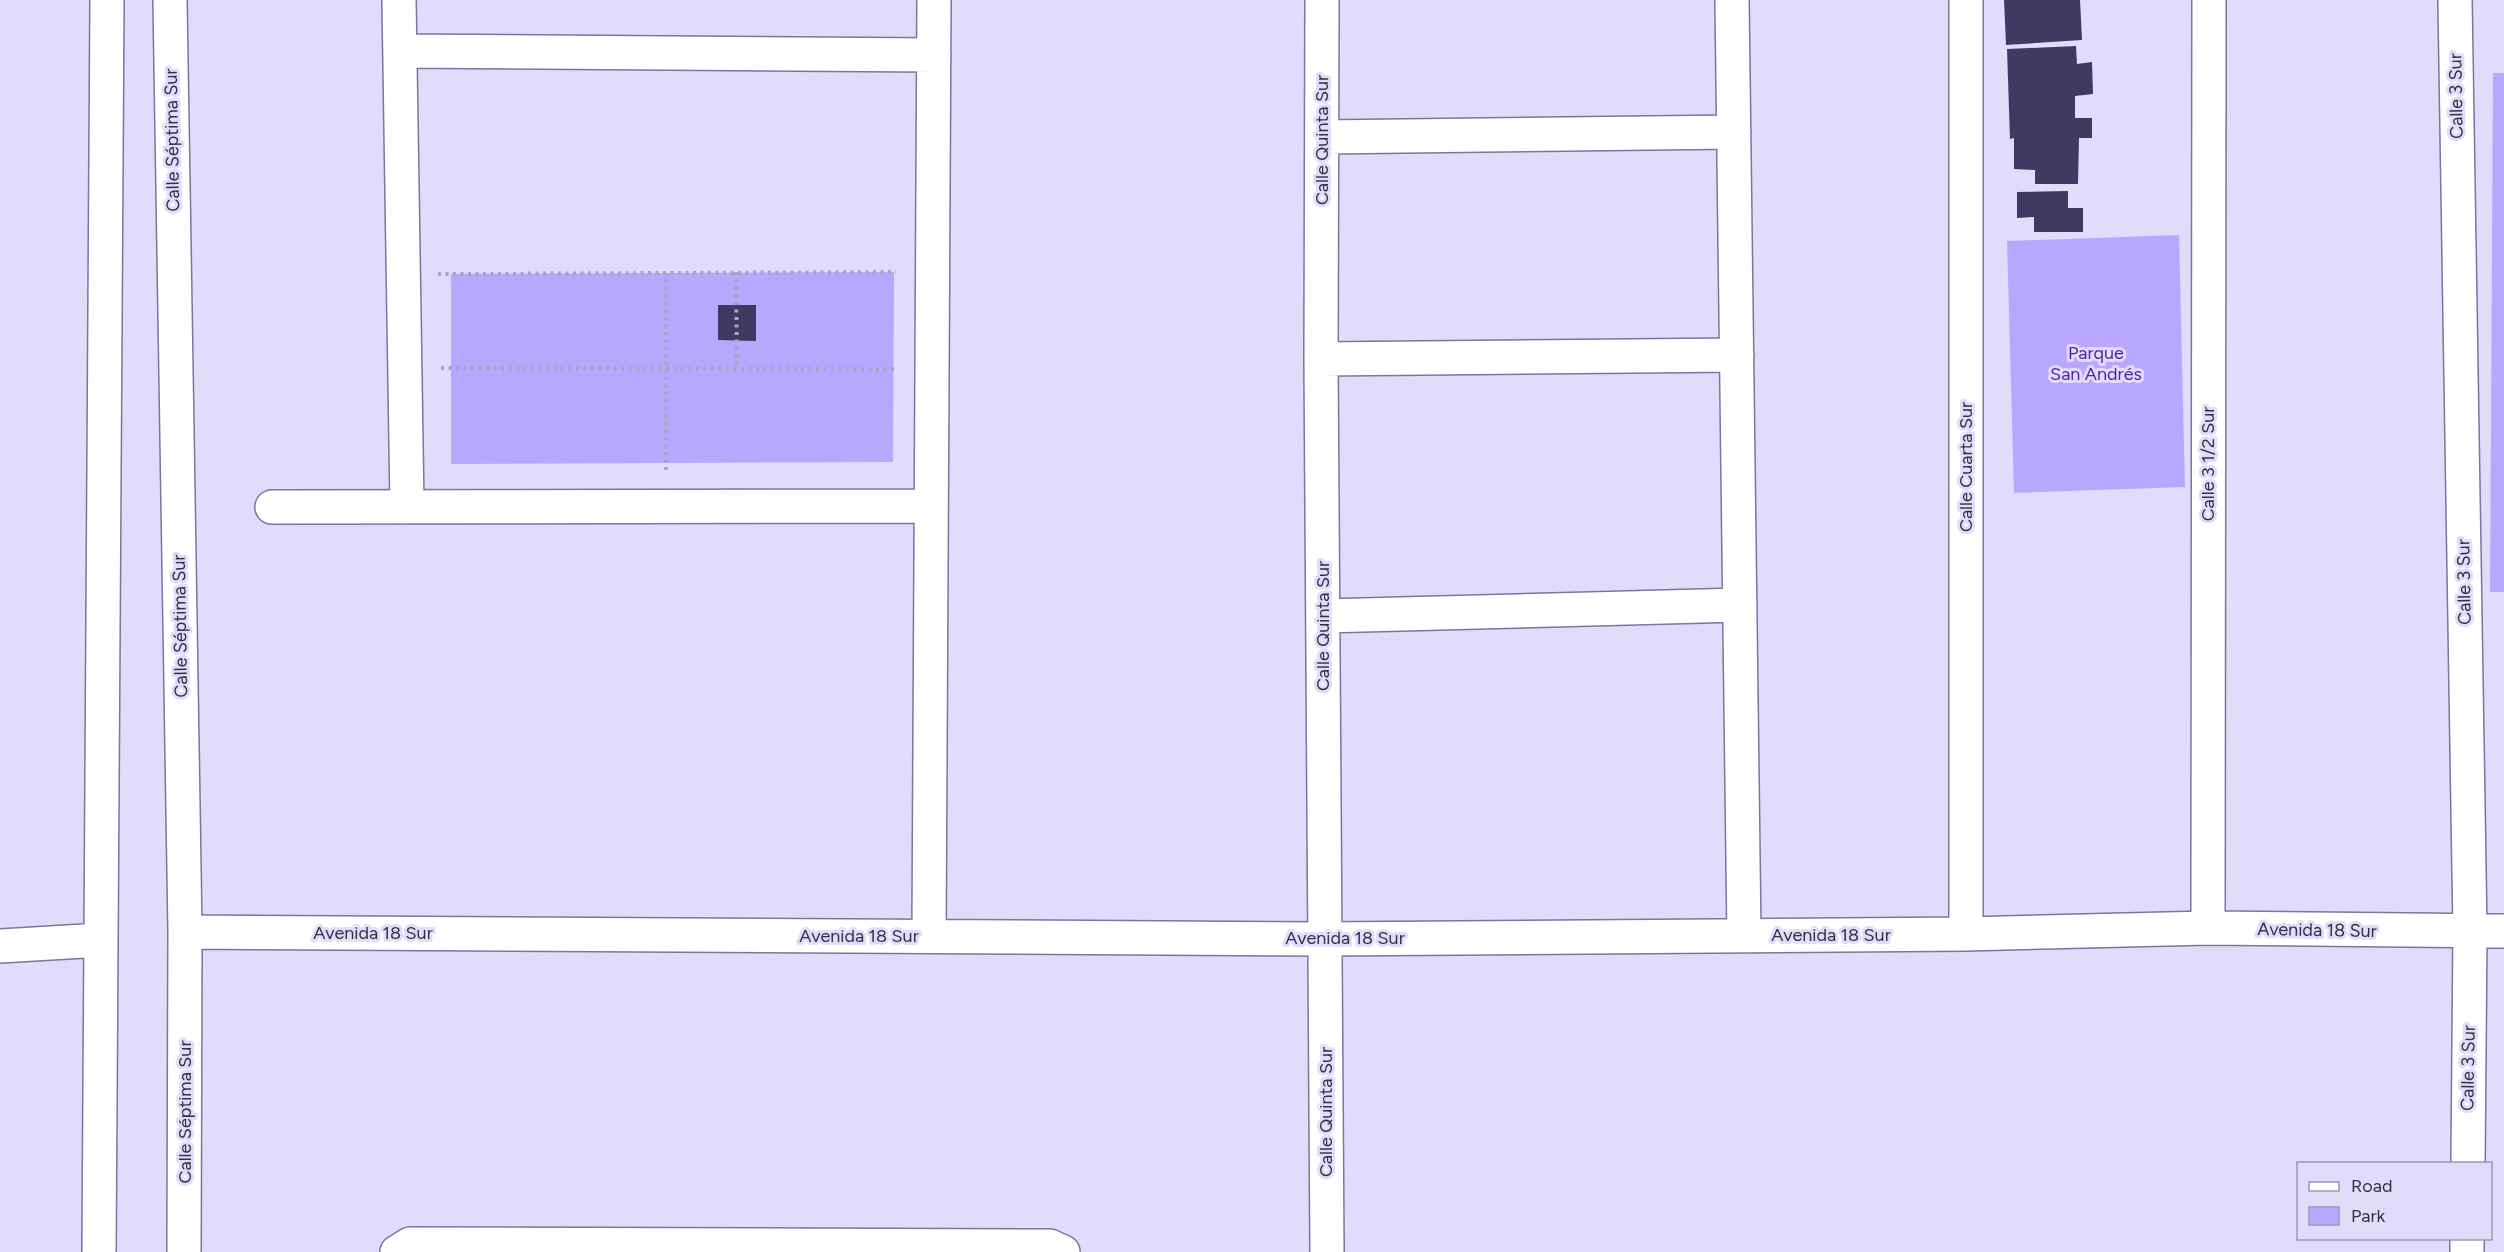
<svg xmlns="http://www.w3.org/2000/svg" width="2504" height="1252" font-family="Figtree,sans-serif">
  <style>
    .green { fill: #b8a7fe }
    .building { fill: #423962 }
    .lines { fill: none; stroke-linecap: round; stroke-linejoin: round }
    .minor-casing { stroke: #7c74a1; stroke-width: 36 }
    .path { stroke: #a9a5c0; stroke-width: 4; stroke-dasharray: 3 4.5; stroke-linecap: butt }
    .minor { stroke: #fff; stroke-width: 33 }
    .labels { text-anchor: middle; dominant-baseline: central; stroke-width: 6; stroke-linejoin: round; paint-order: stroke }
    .street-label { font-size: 18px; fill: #343044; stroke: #e1dcfb }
    .park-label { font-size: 18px; fill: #4e1f9e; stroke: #e1dcfb }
  </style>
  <rect width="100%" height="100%" fill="#e1dcfb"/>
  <!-- green -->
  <path class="green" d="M2493,73H2504V592H2490Z
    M2179,235L2185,487L2014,493L2007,241Z
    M894,272L893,462L451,464V274Z"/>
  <!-- building -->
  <path class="building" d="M2004,0H2080L2082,40L2006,45Z
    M2076,46L2077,64L2092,62L2093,94L2075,96V118H2092V138H2079L2078,184H2035V170L2014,169V138L2010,139L2007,49Z
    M2068,191V208H2083V232H2034V217L2017,218V192Z
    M718,305H756V341L718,340Z"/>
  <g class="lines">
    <!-- minor casing -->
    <g class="minor-casing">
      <path id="minor" d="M170,0L185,932L184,1252
        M399,0L407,506
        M1322,0L1321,359L1327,1252
        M1732,0L1744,936
        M1966,0V934
        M2455,0L2470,932L2468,1164
        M400,51L934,55
        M1323,137L1734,132
        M1321,359L1737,355
        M272,507L931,506
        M1324,616L1740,605
        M2208,928L2209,0
        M185,932L1325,939L1966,934L2208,928L2504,931
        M929,936L934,0
        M0,946L101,940
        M99,1252L107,0
        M397,1252L410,1244L1050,1246L1063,1252
        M2467,1252V1238"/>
    </g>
    <!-- path -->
    <path class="path" d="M736,272L737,369
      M438,274L896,272
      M441,368L896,369
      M666,470V273"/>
    <!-- minor -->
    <use href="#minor" class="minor"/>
  </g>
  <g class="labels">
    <!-- street labels -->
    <g class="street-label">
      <text transform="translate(2456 96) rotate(-91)">Calle 3 Sur</text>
      <text transform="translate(172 140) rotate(-91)">Calle Séptima Sur</text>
      <text transform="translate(1322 140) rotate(-90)">Calle Quinta Sur</text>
      <text transform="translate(2208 464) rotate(-90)">Calle 3 1/2 Sur</text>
      <text transform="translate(1966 467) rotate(-90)">Calle Cuarta Sur</text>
      <text transform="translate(2464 582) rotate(-91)">Calle 3 Sur</text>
      <text transform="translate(180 626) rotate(-91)">Calle Séptima Sur</text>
      <text transform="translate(1323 626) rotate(-90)">Calle Quinta Sur</text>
      <text transform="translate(2317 930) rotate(1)">Avenida 18 Sur</text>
      <text x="373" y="933">Avenida 18 Sur</text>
      <text x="1831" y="935">Avenida 18 Sur</text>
      <text x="859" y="936">Avenida 18 Sur</text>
      <text x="1345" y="938">Avenida 18 Sur</text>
      <text transform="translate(2468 1068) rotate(-89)">Calle 3 Sur</text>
      <text transform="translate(185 1112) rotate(-90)">Calle Séptima Sur</text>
      <text transform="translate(1326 1112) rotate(-90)">Calle Quinta Sur</text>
    </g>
    <!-- park labels -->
    <g class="park-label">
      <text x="2096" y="353">Parque<tspan x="2096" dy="21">San Andrés</tspan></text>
    </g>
  </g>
  <!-- legend -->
  <rect x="2297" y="1162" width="195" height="78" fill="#e1dcfb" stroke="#9c97b2" stroke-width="1.5"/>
  <rect x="2309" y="1182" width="30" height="9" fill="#ffffff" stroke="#9c97b2" stroke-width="1.5"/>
  <text x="2351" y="1192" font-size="18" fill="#343044">Road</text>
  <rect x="2309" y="1207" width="30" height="18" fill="#b8a7fe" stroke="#9c97b2" stroke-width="1.5"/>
  <text x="2351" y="1222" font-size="18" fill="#343044">Park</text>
</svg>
